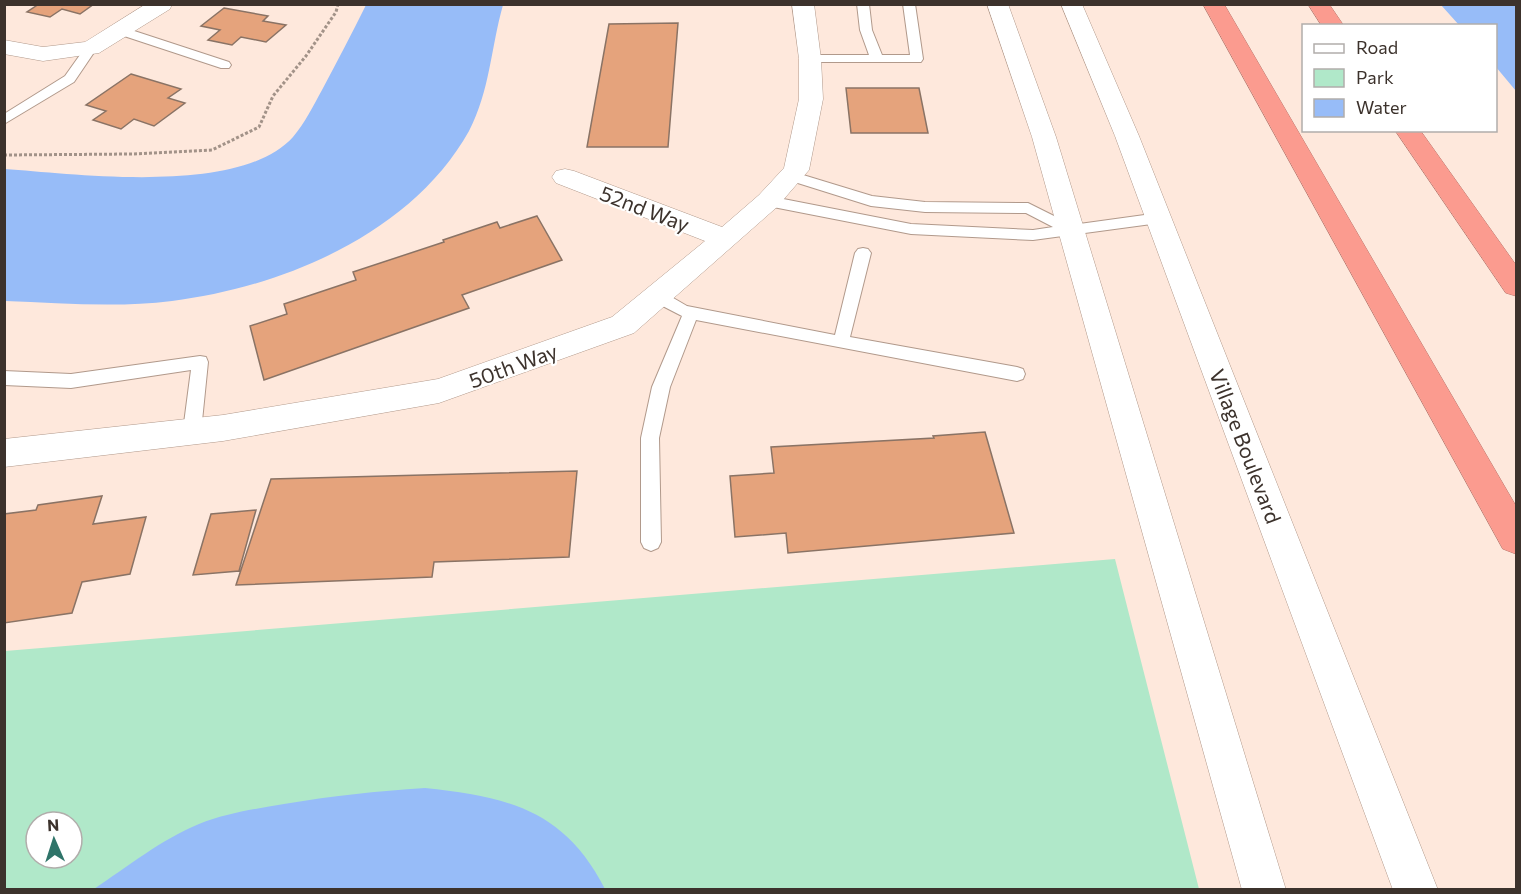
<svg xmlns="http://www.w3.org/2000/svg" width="1521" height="894" font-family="Commissioner,sans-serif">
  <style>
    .green { fill: #b0e8c9; fill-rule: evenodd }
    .water { fill: #97bcf8 }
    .building { fill: #e5a37c; stroke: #8a7365; stroke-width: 1.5 }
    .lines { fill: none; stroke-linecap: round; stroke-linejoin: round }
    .service-casing { stroke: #b1998b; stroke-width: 2 }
    .minor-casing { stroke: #b1998b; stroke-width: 1 }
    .tertiary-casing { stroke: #b1998b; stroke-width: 1 }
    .motorway-casing { stroke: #b8766c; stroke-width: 1 }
    .path { stroke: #a29288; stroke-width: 3; stroke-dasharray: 3 2; stroke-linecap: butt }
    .service { fill: #fff; fill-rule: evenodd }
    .minor { fill: #fff; fill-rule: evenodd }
    .tertiary { fill: #fff; fill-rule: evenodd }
    .motorway { fill: #fb9b8f; fill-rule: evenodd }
    .labels { text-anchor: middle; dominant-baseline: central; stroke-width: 4.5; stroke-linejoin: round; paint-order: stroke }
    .street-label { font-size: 21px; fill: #3c322c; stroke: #fff }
  </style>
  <rect width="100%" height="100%" fill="#fee8dc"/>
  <!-- green -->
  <path class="green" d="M1115,559L1199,889L5,890V651ZM36,822H72V858H36Z"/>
  <!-- water -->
  <path class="water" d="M366,5H503C491,47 490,91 469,131C412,233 284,287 172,301C117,308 60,303 5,301V169C77,174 240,196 293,137C305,123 313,106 322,90C337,62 352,33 366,5Z
    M1441,5H1516V91L1496,67V26L1459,25Z
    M425,788C507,797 564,809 605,889H94C127,867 162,839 199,824C226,813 255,809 284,804C331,796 377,791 425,788Z"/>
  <!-- building -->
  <path class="building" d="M39,4H94L80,14L62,9L50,17L27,12Z
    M224,8L268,16L263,21L286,25L266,42L241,37L232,45L208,40L220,30L201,26Z
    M678,23L668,147H587L609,24Z
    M131,74L181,89L168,98L185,103L154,126L134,119L121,129L93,120L106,111L86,105Z
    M846,88H919L928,133H851Z
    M537,216L562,260L462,295L469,308L264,380L250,326L287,314L284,304L356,280L353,272L444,242L443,240L497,222L500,228Z
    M985,432L1014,533L788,553L786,533L735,537L730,476L774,473L771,447L934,438L933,436Z
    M577,471L569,557L434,562L432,577L236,585L271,479Z
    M102,496L93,524L146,517L130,574L82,582L72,613L4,623V514L36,510L38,505Z
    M256,510L239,571L193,575L211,514Z"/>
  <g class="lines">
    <!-- service casing -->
    <g class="service-casing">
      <path id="service" d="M857,4H869L872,30L882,55H910L903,4H915L923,59L921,62H806L804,59L810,55H869L860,30Z
        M119,26L229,62L231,65L229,68H221L115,33V27Z
        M91,44L97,48L74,82L4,124V114L65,76L87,45Z
        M790,171L872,196L925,202L1028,203L1072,225L1159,213L1166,218L1159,223L1033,240L911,234L768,206L761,201L768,196L911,224L1033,230L1053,227L1026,213L925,212L871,206L785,179L783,176L785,173Z
        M863,248L868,249L871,253L850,337L1017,367L1023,369L1025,374L1023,379L1017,381L696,320L670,387L659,438L661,542L658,548L651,551L644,548L641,542V438L652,387L682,316L651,300L649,296L651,292H663L687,306L835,335L855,253L858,249Z
        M200,356L206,357L208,362L201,431L198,436L192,438L186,436L183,431L191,370L71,388L4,385V371L71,374Z"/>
    </g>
    <!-- minor casing -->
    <g class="minor-casing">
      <path id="minor" d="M146,4H172L170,9L99,53L43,61L4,54V40L43,47L85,42Z
        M792,4H814L821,59L823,99L809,170L777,207L634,333L439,403L223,441L4,467V439L223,415L438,379L612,317L705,241L556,183L552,177L556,171L565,169L574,171L722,227L759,195L784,168L799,99V59Z"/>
    </g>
    <!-- tertiary casing -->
    <g class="tertiary-casing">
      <path id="tertiary" d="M987,4H1008L1056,137L1286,890H1242L1032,137Z
        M1061,4H1082L1139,136L1438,890H1393L1115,136Z"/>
    </g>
    <!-- motorway casing -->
    <g class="motorway-casing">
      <path id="motorway" d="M1203,4H1224L1516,506V554L1503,549Z
        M1308,4H1329L1344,26H1322Z
        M1395,130H1420L1516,265V296L1506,293Z"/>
    </g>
    <!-- path -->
    <path class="path" d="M4,155L133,154L212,150L259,127L273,96L306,56L336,12L338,4"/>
    <!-- service -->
    <use href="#service" class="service"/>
    <!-- minor -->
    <use href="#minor" class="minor"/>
    <!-- tertiary -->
    <use href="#tertiary" class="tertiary"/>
    <!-- motorway -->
    <use href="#motorway" class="motorway"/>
  </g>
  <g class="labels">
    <!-- street labels -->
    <g class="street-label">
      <text transform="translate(645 208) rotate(21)">52nd Way</text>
      <text transform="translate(513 365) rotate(-20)">50th Way</text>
      <text transform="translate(1246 446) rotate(69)">Village Boulevard</text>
    </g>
  </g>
  <!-- border -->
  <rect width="1521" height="894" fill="none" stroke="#3c322c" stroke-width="12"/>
  <!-- legend -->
  <rect x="1302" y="24" width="195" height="108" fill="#ffffff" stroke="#b1adab" stroke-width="1.5"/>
  <rect x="1314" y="44" width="30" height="9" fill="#ffffff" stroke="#b1adab" stroke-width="1.5"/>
  <text x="1356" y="54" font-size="18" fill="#3c322c">Road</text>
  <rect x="1314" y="69" width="30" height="18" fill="#b0e8c9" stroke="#b1adab" stroke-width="1.5"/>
  <text x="1356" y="84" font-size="18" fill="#3c322c">Park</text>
  <rect x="1314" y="99" width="30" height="18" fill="#97bcf8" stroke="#b1adab" stroke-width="1.5"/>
  <text x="1356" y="114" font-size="18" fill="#3c322c">Water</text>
  <!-- north arrow -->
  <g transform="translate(54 840) rotate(357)"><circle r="28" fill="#ffffff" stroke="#b1adab" stroke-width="1.5"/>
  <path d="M0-4.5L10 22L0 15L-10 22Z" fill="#2f7469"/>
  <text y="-9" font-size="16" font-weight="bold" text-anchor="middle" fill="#3c322c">N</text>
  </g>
</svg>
